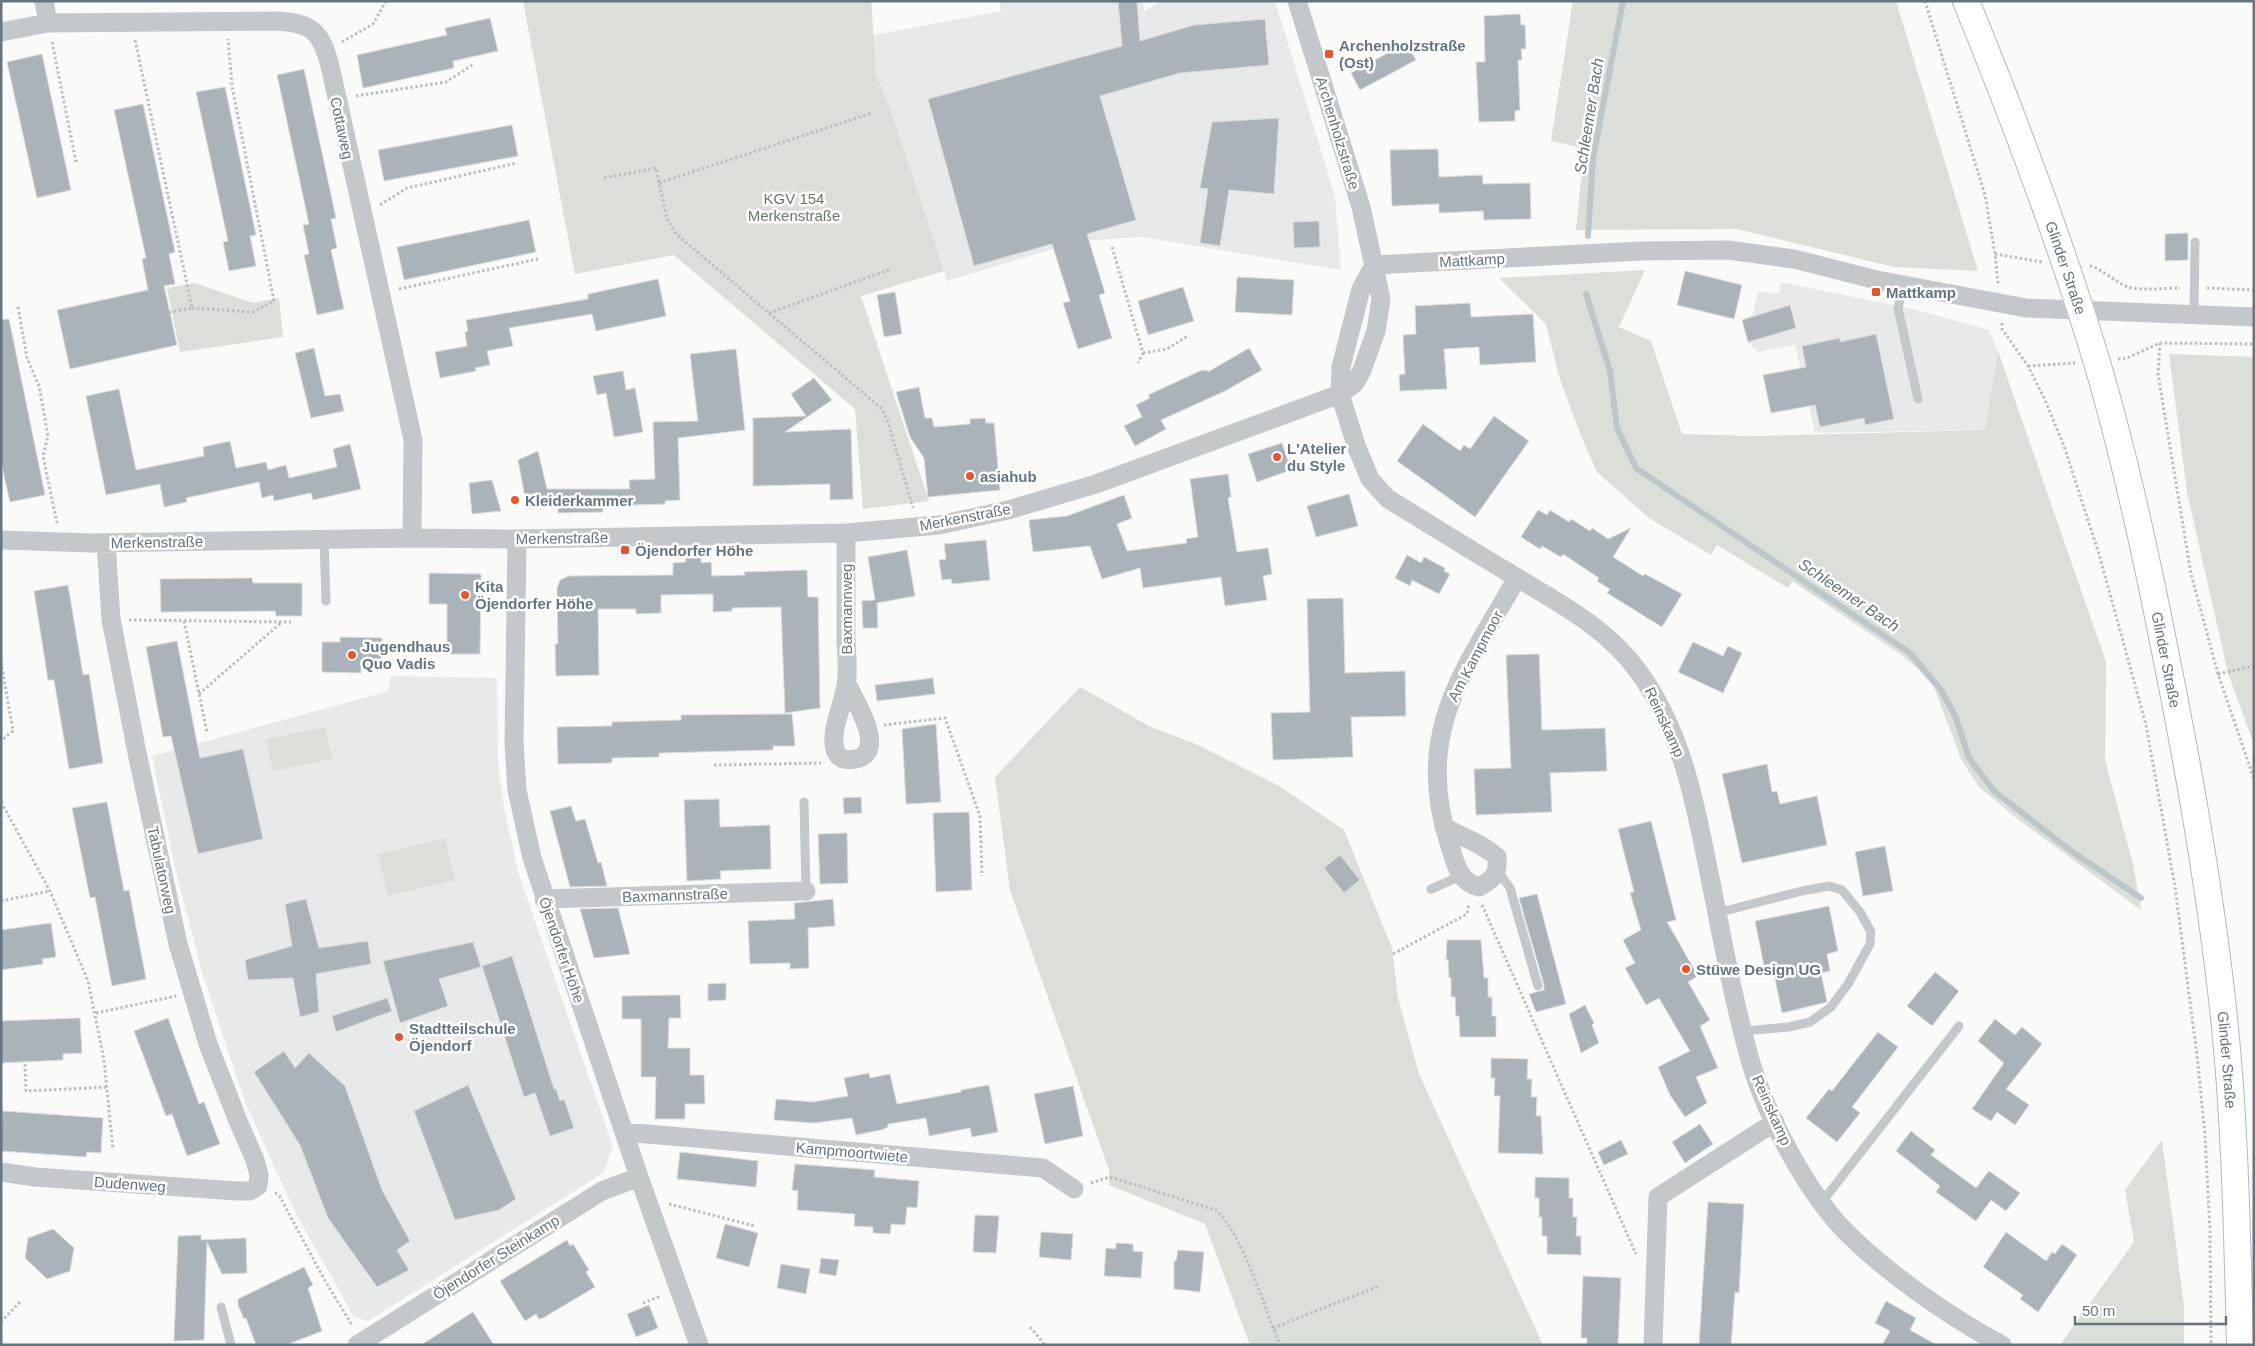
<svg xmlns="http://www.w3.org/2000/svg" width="2255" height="1346" font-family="Arial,sans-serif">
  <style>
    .built { fill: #e8e9e9 }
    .green { fill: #dadfd7 }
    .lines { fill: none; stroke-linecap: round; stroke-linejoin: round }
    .stream { stroke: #bbc7cb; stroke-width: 6 }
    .building { fill: #aab3b9; stroke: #dcdcda }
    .secondary-casing { stroke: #b3babf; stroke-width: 28 }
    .path { stroke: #bbbfc2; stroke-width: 3; stroke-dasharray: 2.5 2.5; stroke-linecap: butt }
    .service { stroke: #c3c8cc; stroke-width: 9 }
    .minor { stroke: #c3c8cc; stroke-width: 19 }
    .secondary { stroke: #fff; stroke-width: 26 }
    .poi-dot { fill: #e4572e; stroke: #fff; stroke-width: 2 }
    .labels { text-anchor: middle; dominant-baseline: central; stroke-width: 5; stroke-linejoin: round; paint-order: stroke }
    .poi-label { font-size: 15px; font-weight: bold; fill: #657683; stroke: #fff; text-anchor: start }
    .street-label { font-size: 15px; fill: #657683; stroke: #fff }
    .park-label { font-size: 15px; fill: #687a64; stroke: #fff }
    .water-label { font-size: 16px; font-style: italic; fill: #60757c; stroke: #fff }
  </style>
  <rect width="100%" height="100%" fill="#fafaf8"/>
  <!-- built -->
  <path class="built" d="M1000,1H1143L1144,11L1162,1H1275L1335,196L1341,270L1142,237L1079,241L947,281L895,122L872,66L876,65L874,35L1001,11Z
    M1781,282L1913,309L1989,330L1998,351L1985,430L1815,433L1795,345L1758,352L1748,342L1742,320L1753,315L1758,291L1779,294Z
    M390,676L497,678L498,763L504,807L518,872L613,1147L603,1173L368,1321L354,1317L295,1212L245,1102L202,972L176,872L152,756L389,691Z"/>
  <!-- green -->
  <path class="green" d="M523,1H871L876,66H873L895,122L944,271L861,296L929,501L863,509L855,409L674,255L575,274Z
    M1573,1H1896L1978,271L1894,267L1737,229L1576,230L1584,148L1551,141Z
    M1645,270L1619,327L1651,341L1682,434L1755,436L1985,430L1998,351L2106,662L2105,760L2134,868L2141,910L2019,820L1979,787L1961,759L1934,687L1918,669L1903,656L1792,581L1788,588L1717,545L1711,555L1649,518L1597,472L1579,431L1559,376L1546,324L1499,278Z
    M195,283L253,303L279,298L283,337L180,352L167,288Z
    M2169,354L2254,357V745L2228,673L2187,492Z
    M1080,687L1149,726L1198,745L1279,786L1344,830L1392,948L1398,998L1419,1074L1543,1345H1250L1205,1224L1109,1185V1170L1010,890L995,777Z
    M325,727L332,759L273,771L266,739Z
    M445,838L455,880L388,896L378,854Z
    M2162,1140L2184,1305V1345H2060L2134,1242L2125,1190Z"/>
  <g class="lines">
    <!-- stream -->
    <path class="stream" d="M1588,236L1593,158L1623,1
      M1586,294L1610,371L1617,428L1636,468L1910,653L1941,690L1956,718L1969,758L1994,791L2071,851L2141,898"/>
  </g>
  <!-- building -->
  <path class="building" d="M1118,1H1137L1140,41L1194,25L1265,19L1269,65L1180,73L1100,96L1136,220L1087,234L1105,293L1099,295L1112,338L1078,349L1063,303L1070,301L1052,244L974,266L928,99L1122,46Z
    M1520,14L1521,25H1525L1526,49H1521L1522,60H1518L1520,110L1515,111V121L1479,122L1476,62H1485L1484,16Z
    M490,18L498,51L453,61L454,68L363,88L357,55L447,35L445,28Z
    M1406,43L1416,60L1360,90L1351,73Z
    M42,54L71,190L37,198L7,62Z
    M304,69L336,218L331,219L337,248L331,250L344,309L317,315L304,255L309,254L303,225L309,224L277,75Z
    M225,87L256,235L250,236L256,266L229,271L223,242L228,241L196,92Z
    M143,104L175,252L169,254L175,284L164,286L177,345L70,369L57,310L148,290L142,259L146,258L114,110Z
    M1279,118L1274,194L1229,190L1220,246L1200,243L1208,189L1200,188L1212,122Z
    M512,125L518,156L384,181L378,150Z
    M1438,149L1439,177L1482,175L1483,184L1530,183L1531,219L1484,220L1483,211L1439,213V204L1392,206L1390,150Z
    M529,220L536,252L404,280L397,247Z
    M1319,221L1320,247L1294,248L1293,222Z
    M2188,233V260L2165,261V234Z
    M1685,271L1742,285L1734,319L1677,305Z
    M1237,277L1294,280L1292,315L1235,312Z
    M658,279L666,316L596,331L592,314L509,328L513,346L487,351L490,365L475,368L476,371L440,378L435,352L467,346L465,332L468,331L466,320L588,299V294Z
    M1183,287L1194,321L1148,335L1138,301Z
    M895,292L902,334L884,337L877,295Z
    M1470,303L1471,317L1533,314L1536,362L1480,365L1479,347L1444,349L1447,389L1400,391L1399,375L1405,374L1403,335L1416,334L1415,306Z
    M1790,305L1796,328L1748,342L1742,320Z
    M9,319L45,495L10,502L1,462V320Z
    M1876,334L1894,419L1865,425L1864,418L1820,427L1815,405L1771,413L1763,375L1806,367L1802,346L1840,338V342Z
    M314,348L325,396L340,394L344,411L311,418L295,353Z
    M1249,348L1262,370L1225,391L1161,420L1166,429L1135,446L1124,426L1142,417L1136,405L1150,398L1148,395L1200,371L1207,370L1208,372Z
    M736,349L745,430L678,438L680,500L665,501V504L603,506V512L558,513V503L527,508L518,460L538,451L547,489H630L629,480L655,479L653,422L698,421L690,354Z
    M623,371L626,390L635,388L643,432L614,437L606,393L597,395L593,376Z
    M814,378L832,400L785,432L851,429L853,499L830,500V484L753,486V418L806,416L791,394Z
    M919,387L925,418H932L934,427L970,424V419L985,418L986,423H994L1000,490L928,497L924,458L910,437L896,392Z
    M119,389L136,470L204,456L203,447L230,441L236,468L266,462L268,470L286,465L289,478L337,467L333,449L350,444L361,489L313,500L311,493L274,501L273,495L262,498L259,482L186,498L187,502L164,507L160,484L106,495L86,396Z
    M1494,416L1529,441L1475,517L1397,461L1423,424L1460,451L1464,445L1470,449Z
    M1282,443L1291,470L1257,482L1248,454Z
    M1228,474L1231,497L1228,498L1237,552L1268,548L1272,574L1263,576L1267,600L1225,606L1221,577L1143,588L1140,568L1102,579L1090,546L1033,552L1029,520L1067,516L1124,495L1132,518L1117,524L1127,551L1187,543L1186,539L1198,537L1190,479Z
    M492,480L501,511L472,514L469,483Z
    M1349,494L1358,526L1316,537L1307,506Z
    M1538,510L1547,515L1550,510L1569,522L1571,519L1590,531L1592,528L1608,539L1631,528L1613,557L1643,576L1645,574L1682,594L1662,627L1607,593L1610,589L1597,581L1599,578L1563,554L1561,557L1542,546L1540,549L1521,537Z
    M986,540L990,580L952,584L951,579L942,580L939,560L946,559L944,544Z
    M907,550L915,596L877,603L878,628H863L862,601L875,600L868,557Z
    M1407,555L1421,563L1424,557L1445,568L1444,571L1450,574L1439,594L1412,580L1410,586L1395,578Z
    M701,557V563L711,562L712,576L745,575L744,572L807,570L808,597H818L820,708L785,713L781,607L732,608V611L713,612V594L661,595V613L636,614V609H598L599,675L556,676L555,644H558L557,589L560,580L569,576L673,575V563L686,562L685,558Z
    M429,573L481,574L480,654H447V604H429Z
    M252,578L253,583H302V616H276L275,611L161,612L160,579Z
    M68,585L83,675L89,674L103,763L69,769L54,680H48L34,591Z
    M1343,598L1345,673L1405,671L1406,716L1351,717L1353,757L1273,760L1271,713L1310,712L1307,599Z
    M340,637L382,638L381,669L361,668V673L322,672V642H340Z
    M177,641L200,758L243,749L263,839L198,854L171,736L163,737L146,647Z
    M1693,642L1723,656L1728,646L1742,653L1723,693L1678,672Z
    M1539,654L1542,730L1605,728L1607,771L1550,773L1552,812L1476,815L1474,769L1511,768L1506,655Z
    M933,678L935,694L877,701L875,685Z
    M792,714L795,746H773V750L659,753V757L612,758V763L558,764L557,727L612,726V722L681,720V715Z
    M936,724L941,802L906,804L902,729Z
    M1767,764L1772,792L1777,791L1780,804L1817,796L1827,845L1742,863L1722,774Z
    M861,797L862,813L844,814L843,798Z
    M719,799L720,827L770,825L771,869L720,871L721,879L687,881L684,800Z
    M107,802L124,891L129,890L146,979L112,986L95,897L90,898L72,808Z
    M571,806L576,821L585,819L598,863L601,862L607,886L570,887L550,811Z
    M969,812L972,890L936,892L933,813Z
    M1651,821L1676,920L1667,922L1698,976L1688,982L1710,1020L1700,1026L1718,1068L1696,1077L1707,1103L1685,1117L1670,1095L1658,1067L1690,1051L1659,998L1646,1005L1625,968L1635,963L1623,940L1641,930L1630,893L1634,892L1618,829Z
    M847,833L848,883L820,884L818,834Z
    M1885,846L1893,891L1863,896L1855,852Z
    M1340,855L1360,880L1344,893L1324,868Z
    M1537,894L1566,1004L1536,1012L1529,994L1544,990V985L1519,898Z
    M306,899L319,948L368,941L371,964L316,974L319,1012L300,1017L293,978L248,980L245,960L292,946L285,904Z
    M833,899L835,926L808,928L809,968L790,969V963L750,964L748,921L795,919L794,903Z
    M1829,906L1838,951L1827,954L1830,971L1821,973L1827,1002L1782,1013L1772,964L1764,966L1755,921Z
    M618,908L630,954L594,958L580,909Z
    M51,923L56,957L42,959L43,964L1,970V930Z
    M1447,940H1481L1484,978H1488V997H1492V1016H1496V1037H1460L1459,1016H1456L1455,997H1451V978H1449L1448,959L1446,960Z
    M473,942L481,967L439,979L448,1006L400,1023L383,961Z
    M512,956L554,1089H556L560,1101L564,1099L574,1128L550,1136L535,1093L524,1097L482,966Z
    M1935,972L1959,991L1932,1026L1907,1006Z
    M726,983V1000L708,1001V984Z
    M680,995L681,1018H669L668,1048H690V1075H704L705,1104H685V1119H655L656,1077H641V1019H622V996Z
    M387,998L392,1011L336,1032L332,1016Z
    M1585,1005L1594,1023L1592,1025L1599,1043L1581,1053L1569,1014Z
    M80,1018L82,1053L63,1054V1060L1,1063V1021Z
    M168,1018L199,1104L204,1102L220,1144L187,1156L172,1114L166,1116L134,1031Z
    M1995,1019L2015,1035L2022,1027L2042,1044L2006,1089L2029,1105L2015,1125L1997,1112L1991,1121L1972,1109L2004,1063L1978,1041Z
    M1878,1032L1898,1047L1852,1107L1860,1113L1837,1142L1806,1118L1829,1089L1832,1091Z
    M284,1051L295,1068L309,1053L345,1086L382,1190L410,1241L397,1250L409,1270L377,1287L328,1218L300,1145L254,1072Z
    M1491,1058L1528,1059L1527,1079H1532L1531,1097H1537L1536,1116H1541L1543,1154L1498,1153L1500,1096H1494L1495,1078H1491Z
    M869,1073L870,1078L890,1074L897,1104L961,1092V1090L989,1085L998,1132L972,1137L970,1128L929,1136L926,1118L888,1124V1127L881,1130L856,1135L852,1118L814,1123L774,1120L776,1099L813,1102L848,1096L844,1078Z
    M468,1085L516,1199L499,1210L455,1220L414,1111Z
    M1073,1086L1083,1136L1045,1144L1034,1094Z
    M2,1111L103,1118L101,1153L87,1152L86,1157L1,1151Z
    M1700,1124L1713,1144L1685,1163L1672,1142Z
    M1911,1131L1935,1150L1931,1155L1976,1188L1989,1171L2020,1193L2006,1211L1991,1200L1976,1221L1936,1192L1940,1186L1896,1151Z
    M1621,1140L1628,1154L1604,1165L1598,1152Z
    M680,1152L758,1161L756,1187L677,1179Z
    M795,1164L875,1170L874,1177L919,1181L917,1208L907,1207L905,1225L891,1224L890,1234L873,1233V1227L854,1226L855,1214L797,1210L798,1191L792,1190Z
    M1535,1177L1569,1178V1198H1573V1217H1577L1576,1236H1581V1255L1547,1254V1236H1542V1217H1539V1198H1535Z
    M1708,1202L1744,1204L1739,1293L1735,1292L1731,1345H1699Z
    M975,1215L999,1216L996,1253L973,1252Z
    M725,1224L758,1233L749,1267L716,1258Z
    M53,1229L74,1248L70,1271L47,1279L25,1258L28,1238Z
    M1041,1232L1073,1234L1071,1260L1039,1257Z
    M2006,1232L2046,1261L2052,1252L2055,1254L2062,1244L2077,1255L2038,1312L2020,1299L2023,1295L1983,1267Z
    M201,1235V1240L246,1238L247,1273L222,1274L207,1242L204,1340L174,1341L178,1236Z
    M567,1240L570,1246L573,1244L589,1270L586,1272L595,1287L543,1318L539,1319L536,1314L525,1321L500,1281Z
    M1116,1243L1133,1244V1251L1143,1252L1141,1278L1104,1276L1106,1248L1116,1249Z
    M1178,1250L1204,1252L1200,1292L1174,1289V1261H1176Z
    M821,1258L839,1260L836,1276L819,1273Z
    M781,1264L810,1269L806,1294L777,1288Z
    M304,1267L313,1285L308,1288L322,1331L286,1345H256L246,1318L244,1319L238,1305V1299Z
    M1583,1276L1621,1278L1618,1345H1587V1338H1581Z
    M1886,1301L1916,1318L1910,1330L1937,1345H1882L1890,1331L1875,1323Z
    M649,1305L658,1328L636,1337L627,1314Z
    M473,1312L494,1345H421Z"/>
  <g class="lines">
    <!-- secondary casing -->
    <g class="secondary-casing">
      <g id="secondary">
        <path id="s1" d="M1966,1C2015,121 2061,242 2098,366C2126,461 2147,559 2166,656C2189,770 2209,884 2222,999C2235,1113 2237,1229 2240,1345"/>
      </g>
    </g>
    <!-- path -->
    <path class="path" d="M1925,1L1985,195L1995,254L1998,284
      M135,40L192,308L166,313
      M52,42L76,162
      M342,42L373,24L386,1
      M356,96L446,82L474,64
      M604,178L656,168L667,219L676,234L882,409L888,422L913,508
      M659,183L872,113
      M380,205L407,188L517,163
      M1112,247L1143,353L1138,363
      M1995,254L2042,262
      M2090,266C2099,267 2117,283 2128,287C2143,291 2165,288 2180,288
      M2207,288L2254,290
      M399,289L538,259
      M18,307L27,358L39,386L48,436L43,456L57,523
      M192,308L253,312L274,301L232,86L228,39
      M769,313L891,269
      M2002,323V329L2028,366L2045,400L2064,446L2099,554L2146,725L2175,887L2197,1055L2205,1135L2210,1231L2211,1345
      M2160,343L2158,374L2191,574L2218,674L2254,779
      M1143,353L1167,349L1188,336
      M2118,359L2127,358L2160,343L2254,344
      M2028,366L2075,363
      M129,620L291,622
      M184,621L207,732
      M1,662L13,731L1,741
      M2218,674L2254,666
      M199,694L282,622
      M884,725L945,718L980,816L982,876
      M714,765L821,763
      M1,802L50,891L88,981L104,1060L113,1150
      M1,901L50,891
      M1482,905L1636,1254
      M1393,954L1467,914L1469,903
      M96,1013L176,996
      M25,1064L26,1091L108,1087
      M1091,1183L1110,1177L1216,1210C1244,1236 1264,1308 1280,1345
      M275,1193L279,1195L324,1279L352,1325
      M669,1204L755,1226
      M643,1303L661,1296
      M1,1322L21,1301
      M1030,1327L1045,1345
      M1273,1328L1379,1286"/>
    <!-- service -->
    <path class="service" d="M1903,285L1898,308L1918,399
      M2194,315L2195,242
      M324,539L326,601
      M804,802L806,891
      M1498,871L1510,888L1538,986
      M1431,889L1461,876
      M1717,913L1802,891L1829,886L1842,890L1860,912L1871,932L1870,944L1848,984L1831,1007L1810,1022L1789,1027L1744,1031
      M1822,1202L1959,1026
      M221,1307L231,1345"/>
    <!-- minor -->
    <path class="minor" d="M44,1L48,23
      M1,32L48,23L277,21C313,23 321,32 330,66L413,440L412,538
      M1374,265L1361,289L1341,367L1340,394L1357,448L1370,479L1388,499C1428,523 1467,548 1506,571C1553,600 1606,626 1638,671C1682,731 1695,802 1709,873C1722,936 1733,1001 1751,1063C1767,1117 1808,1195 1849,1235C1891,1276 1950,1317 2002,1345
      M1374,265L1641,251L1728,250L1794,259L1877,280L2026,308L2254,317
      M846,533C846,568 846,602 846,636C846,652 849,670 846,685C844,704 828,734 836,752C840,761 851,761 859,758C886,749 854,699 847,684
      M517,539L514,743L517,790L532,858L639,1177L699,1345
      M1,540L91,543L412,538L517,539L846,533L939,525L1008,510L1096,484L1340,394L1355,383L1362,370L1376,331L1381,299L1361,207L1297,1
      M1444,827C1461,837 1482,843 1497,857C1498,875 1495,878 1479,887C1458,882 1455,861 1449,843C1413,732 1465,670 1517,578
      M544,899L806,891
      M624,1132L1043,1168L1074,1189
      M1,1172L35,1177L237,1191H250L258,1186L259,1175L255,1160L238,1121L208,1044L178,944L137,753L111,619L106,543
      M357,1345L602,1191L639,1177
      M1653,1345L1658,1197L1775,1122"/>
    <!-- secondary -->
    <use href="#secondary" class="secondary"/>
  </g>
  <!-- markers -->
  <g class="poi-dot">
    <rect x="1324" y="49" width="10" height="10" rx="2.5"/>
    <rect x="1871" y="287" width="10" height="10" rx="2.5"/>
    <circle cx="1277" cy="457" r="5"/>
    <circle cx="970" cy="476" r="5"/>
    <circle cx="515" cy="500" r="5"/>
    <rect x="620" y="545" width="10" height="10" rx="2.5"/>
    <circle cx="465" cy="595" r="5"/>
    <circle cx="352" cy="655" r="5"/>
    <circle cx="1686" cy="969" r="5"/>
    <circle cx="399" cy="1037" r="5"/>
  </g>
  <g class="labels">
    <!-- poi labels -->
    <g class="poi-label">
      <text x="1339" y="45">Archenholzstraße<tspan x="1339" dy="17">(Ost)</tspan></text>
      <text x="1886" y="292">Mattkamp</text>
      <text x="1287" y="448">L'Atelier<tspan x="1287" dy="17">du Style</tspan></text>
      <text x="980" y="476">asiahub</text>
      <text x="525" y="500">Kleiderkammer</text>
      <text x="635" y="550">Öjendorfer Höhe</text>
      <text x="475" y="586">Kita<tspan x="475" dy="17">Öjendorfer Höhe</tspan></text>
      <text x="362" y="646">Jugendhaus<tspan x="362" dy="17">Quo Vadis</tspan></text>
      <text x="1696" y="969">Stüwe Design UG</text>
      <text x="409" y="1028">Stadtteilschule<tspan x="409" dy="17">Öjendorf</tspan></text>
    </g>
    <!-- street labels -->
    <g class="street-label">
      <text transform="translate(342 128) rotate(78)">Cottaweg</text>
      <text transform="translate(1338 133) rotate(73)">Archenholzstraße</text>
      <text transform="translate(1472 260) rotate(-3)">Mattkamp</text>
      <text stroke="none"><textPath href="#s1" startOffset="285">Glinder Straße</textPath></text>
      <text transform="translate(965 517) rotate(-11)">Merkenstraße</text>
      <text transform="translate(562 538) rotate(-1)">Merkenstraße</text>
      <text transform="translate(157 542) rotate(-1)">Merkenstraße</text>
      <text transform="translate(846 609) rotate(-90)">Baxmannweg</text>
      <text transform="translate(1475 656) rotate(-62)">Am Kampmoor</text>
      <text stroke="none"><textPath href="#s1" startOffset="690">Glinder Straße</textPath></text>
      <text transform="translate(1665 722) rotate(65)">Reinskamp</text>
      <text transform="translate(162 870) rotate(78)">Tabulatorweg</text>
      <text transform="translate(675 895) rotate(-2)">Baxmannstraße</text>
      <text transform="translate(562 950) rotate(71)">Öjendorfer Höhe</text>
      <text stroke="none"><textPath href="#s1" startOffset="1095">Glinder Straße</textPath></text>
      <text transform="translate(1772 1110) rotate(66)">Reinskamp</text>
      <text transform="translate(852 1152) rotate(5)">Kampmoortwiete</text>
      <text transform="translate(130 1184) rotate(4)">Dudenweg</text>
      <text transform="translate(496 1257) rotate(-32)">Öjendorfer Steinkamp</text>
    </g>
    <!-- park labels -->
    <g class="park-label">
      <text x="794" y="198">KGV 154<tspan x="794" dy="17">Merkenstraße</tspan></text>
    </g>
    <!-- water labels -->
    <g class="water-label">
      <text transform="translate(1589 116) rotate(-81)">Schleemer Bach</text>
      <text transform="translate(1849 595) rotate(34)">Schleemer Bach</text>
    </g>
  </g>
  <!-- border -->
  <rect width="2255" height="1346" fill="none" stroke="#657683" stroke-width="5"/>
  <!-- scale -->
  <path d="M2075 1316v8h151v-8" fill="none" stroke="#657683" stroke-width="2.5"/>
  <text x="2082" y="1316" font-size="15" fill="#657683" stroke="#ffffff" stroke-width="4" paint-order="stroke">50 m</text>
</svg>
